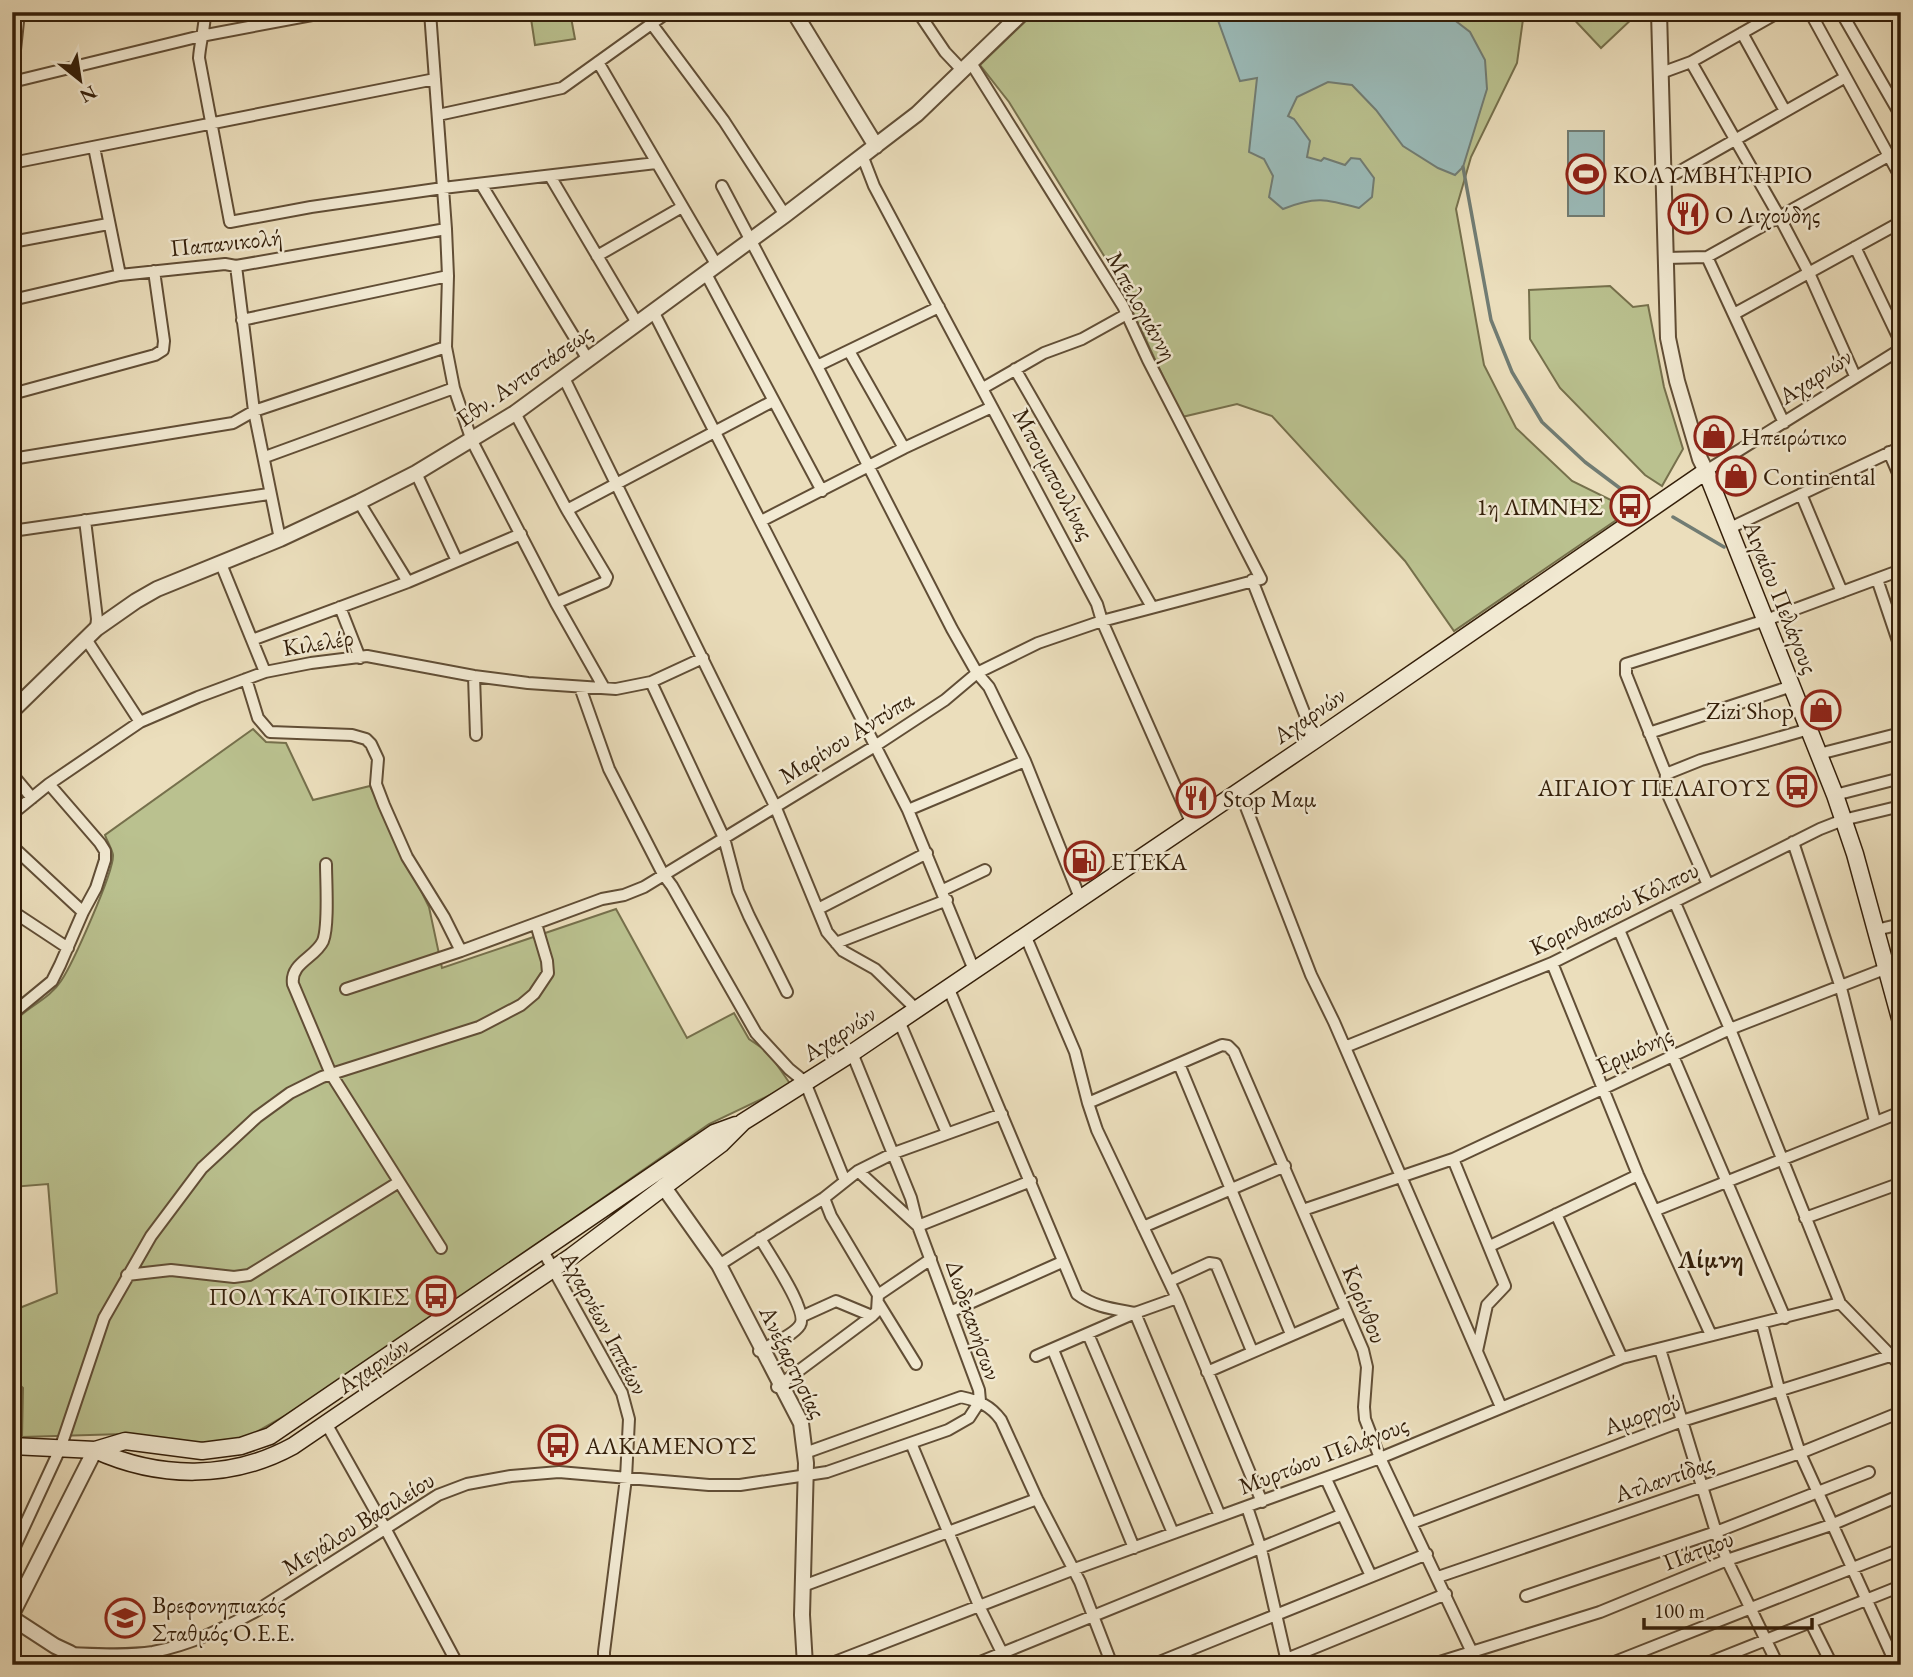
<svg xmlns="http://www.w3.org/2000/svg" width="1913" height="1677" font-family="'EB Garamond',serif">
  <style>
    .green { fill: #bac18f; stroke: #76704c; stroke-width: 2 }
    .water { fill: #9bbbb9; stroke: #717c73; stroke-width: 2 }
    .lines { fill: none; stroke-linecap: round; stroke-linejoin: round }
    .stream { stroke: #717c73; stroke-width: 3.5 }
    .minor-casing { stroke: #614e36; stroke-width: 14 }
    .tertiary-casing { stroke: #614e36; stroke-width: 18 }
    .secondary-casing { stroke: #331e09; stroke-width: 19 }
    .minor { stroke: #f2ead3; stroke-width: 10 }
    .tertiary { stroke: #f2ead3; stroke-width: 14 }
    .secondary { stroke: #f2ead3; stroke-width: 16 }
    .labels { text-anchor: middle; dominant-baseline: central; stroke-width: 5; stroke-linejoin: round; paint-order: stroke }
    .poi-label { font-size: 24px; fill: #331e09; stroke: #f2ead3; text-anchor: start }
    .street-label { font-size: 24px; fill: #331e09; stroke: #f2ead3 }
    .neighbourhood-label { font-size: 26px; font-weight: bold; fill: #331e09; stroke: #f2ead3 }
  </style>
  <rect width="100%" height="100%" fill="#ebdebc"/>
  <filter id="stains"><feTurbulence type="fractalNoise" baseFrequency=".00286" numOctaves="4"/><feColorMatrix values="0 0 0 0 .2 0 0 0 0 .09 0 0 0 0 .02 0 0 0 .5 -.17"/></filter>
  <radialGradient id="worn" r=".72"><stop offset=".6" stop-color="#630" stop-opacity="0"/><stop offset="1" stop-color="#630" stop-opacity=".3"/></radialGradient>
  <!-- green -->
  <path class="green" d="M530,12H570L575,39L535,45Z
    M1035,12H1524L1517,63L1471,157L1456,209L1484,365L1516,428L1572,481L1631,510L1454,631L1405,561L1272,416L1237,404L1182,417L1114,272L1009,102L980,65Z
    M1567,12H1631L1635,16L1601,48Z
    M1610,286L1633,307L1648,305L1664,387L1683,449L1662,486L1645,475L1560,388L1530,339L1529,290Z
    M253,729L266,742L286,743L313,800L370,786L429,907L442,968L616,909L687,1038L734,1013L749,1039L768,1052L791,1085L709,1124L349,1375L286,1415L244,1439L207,1447L124,1434L22,1437L23,1388L12,1378V1311L57,1293L48,1184L12,1187V1024C26,1007 49,1000 61,981C72,965 114,872 113,855C112,849 107,841 105,835Z"/>
  <!-- water -->
  <path class="water" d="M1215,12H1444L1470,32L1485,60L1487,89L1463,167L1455,175L1438,168L1403,146L1376,110L1352,85L1328,82L1297,97L1288,116L1294,119L1310,141L1307,157L1321,161L1324,158L1345,165L1351,158L1360,159L1374,178L1372,197L1359,208C1326,199 1315,196 1283,209L1269,197L1273,176L1264,159L1249,152L1257,78L1240,81Z
    M1568,131H1604V216H1568Z"/>
  <g class="lines">
    <!-- stream -->
    <path class="stream" d="M1463,167L1491,320L1512,372L1542,422L1585,462L1629,495
      M1673,517L1724,547"/>
    <!-- minor casing -->
    <g class="minor-casing">
      <path id="minor" d="M205,12C205,28 200,42 199,58L230,222L311,207L443,188L656,163
        M430,12L446,229L448,276L446,347L454,388L472,441L556,603L603,686
        M918,12L945,52L963,71
        M1810,12L1901,178
        M1841,12L1901,116
        M651,23L724,121L785,215
        M1742,33L1785,111
        M598,62L716,264
        M1691,62L1780,218L1809,273L1855,376
        M1661,73L1691,62L1779,12
        M12,82L201,36L328,12
        M438,115L562,88L668,12
        M94,147L120,275
        M862,155L874,186L1097,604L1102,621L1191,822
        M12,163L435,79
        M1663,174H1675L1844,78
        M550,176L637,323
        M481,184L587,358
        M722,186L817,366L952,629L977,673L989,687L1025,761L1080,898
        M12,242L108,224
        M1855,247L1901,343
        M597,256L682,207
        M1707,257L1784,423
        M1666,258L1707,257L1901,149
        M236,266L254,411L280,539
        M705,272L822,491
        M12,300L120,275L225,264L236,266L446,229
        M653,311L908,810L974,970
        M1734,314L1901,222
        M242,320L448,276
        M849,351L904,448
        M817,366L939,307
        M1015,369L1152,607
        M563,376L775,806L827,932L843,951L875,969L916,1009
        M983,388L1044,353L1082,339L1127,314
        M12,394L155,355L163,350L164,341L154,271
        M515,413L567,510L607,577L605,582L556,603
        M1889,452L1901,480
        M265,457L454,388
        M12,459L233,423L254,411L446,347
        M1706,471L1901,349
        M416,473L457,561
        M1801,494L1842,592
        M359,502L408,582
        M567,510L773,401
        M85,520L97,619L96,629
        M761,521L904,448L992,407
        M1730,528L1901,447
        M12,531L269,494
        M221,564L265,672
        M1877,579L1901,650
        M1252,580L1315,740
        M340,607L360,658
        M86,639L140,722
        M252,640L408,582L521,534
        M474,676L476,735
        M246,679L258,718L270,732L352,735L366,739L371,744L378,759L376,784L384,805L407,857L444,917L461,951
        M651,682L724,838L738,891L749,916L787,992
        M580,687L609,769L663,874L672,886L756,1033L789,1069L805,1082L845,1181
        M1649,733L1792,686
        M1819,754L1901,733
        M12,774L32,798
        M1666,774L1701,760L1809,729
        M1239,789L1311,975L1334,1022L1501,1407
        M1835,795L1901,778
        M908,810L1025,761
        M12,814L49,784L140,722L198,697L265,672L311,663L367,656L474,676L528,683L616,689L651,682L703,658
        M1793,842L1841,988L1875,1121
        M12,846L83,912
        M326,864C326,881 329,926 323,941C315,958 290,963 293,984L331,1074L441,1248
        M1708,885L1665,788L1666,774L1626,674V664L1766,620L1901,570
        M943,890L985,870
        M1675,903L1730,1029L1840,1303L1901,1366
        M818,909L927,853
        M12,911L68,948
        M1619,930L1785,1318
        M1876,930L1901,924
        M1025,935L1075,1052L1088,1103L1222,1045L1228,1046L1234,1052L1363,1350L1367,1367L1364,1407L1365,1419L1380,1458L1478,1665
        M836,943L947,900
        M1552,963L1638,1175L1711,1335
        M948,987L1077,1294C1094,1307 1114,1309 1135,1313L1220,1516
        M346,989L461,951L602,899L624,895L644,887L875,746L945,700L977,673L1038,643L1102,621L1261,579L1148,360L1123,306L971,63
        M12,1014L52,981L60,965L83,912L96,888L105,860V851L100,843L49,784
        M899,1021L947,1133
        M1345,1047L1552,963L1820,829L1843,820L1901,806
        M852,1053L911,1198L918,1226L979,1390L980,1401
        M1179,1064L1291,1334
        M1088,1103L1097,1130L1177,1298L1262,1502
        M1453,1159L1505,1286L1487,1305L1477,1351
        M858,1171L918,1226L1031,1181
        M824,1198L831,1216L878,1295
        M1303,1210L1453,1159L1730,1029L1887,968
        M1656,1210L1901,1112
        M1556,1214L1622,1358
        M1805,1218L1901,1183
        M1143,1227L1285,1166
        M12,1236H13
        M1490,1246L1638,1175
        M543,1251L622,1393L629,1419L626,1478L604,1652V1665
        M719,1265L824,1198L858,1171L894,1153L1002,1114
        M127,1275L171,1270L234,1277L249,1275L399,1182
        M1170,1281L1209,1263L1216,1264L1252,1351
        M879,1304L916,1364
        M950,1312L1062,1262
        M803,1316L836,1301L872,1316
        M1762,1324L1779,1389L1800,1453L1893,1658
        M1088,1334L1173,1533
        M1660,1349L1716,1532L1727,1560L1778,1665
        M1053,1350L1134,1548
        M759,1351C771,1344 793,1336 800,1325C809,1311 768,1253 760,1238
        M1036,1356L1135,1313L1177,1298
        M1207,1372L1345,1312
        M777,1387L872,1316L877,1311L878,1295L931,1259
        M327,1425L385,1528L458,1665
        M911,1443L980,1608L1008,1665
        M805,1453L961,1397C979,1401 990,1405 1001,1420L1037,1499L1080,1582L1112,1665
        M1326,1479L1371,1576
        M1247,1507L1261,1549L1287,1662
        M1412,1523L1682,1421L1890,1356
        M12,1553L60,1449L104,1318L151,1236L202,1168L257,1117L290,1093L322,1077L479,1027L521,1005L534,994L548,973L547,961L536,924
        M1438,1577L1800,1453L1901,1412
        M803,1586L1037,1499
        M1526,1596L1716,1532L1869,1472
        M1811,1623L1832,1665
        M70,1653C97,1654 127,1656 153,1652C190,1645 223,1629 256,1611L438,1495L467,1484L511,1476L559,1472L709,1485H740L827,1472L948,1430L969,1418L980,1401
        M827,1665L1072,1570L1380,1458L1622,1358L1840,1303
        M973,1665L1341,1515
        M1152,1665L1427,1554
        M1272,1665L1446,1594
        M1430,1665L1600,1612L1727,1560L1831,1525L1901,1495
        M1607,1665L1901,1549
        M1703,1665L1901,1586
        M1877,1665L1901,1655"/>
    </g>
    <!-- tertiary casing -->
    <g class="tertiary-casing">
      <path id="tertiary" d="M794,12L876,146
        M1659,12L1668,338L1677,381L1700,459L1706,471
        M12,59L17,12
        M12,711L96,629L136,601L157,589L280,539L359,502L416,473L515,413L785,215L917,114L1023,12
        M663,1186L719,1265L801,1423L806,1463L802,1615L805,1665
        M12,1614L95,1450
        M12,1618L55,1646L70,1653V1665"/>
    </g>
    <!-- secondary casing -->
    <g class="secondary-casing">
      <path id="secondary" d="M12,1446L95,1450L125,1441L202,1451L241,1446L270,1436L714,1133L736,1125
        M95,1450C159,1479 231,1480 293,1446L572,1256L721,1144L743,1122L852,1053L1315,740L1706,471L1835,795L1855,854L1901,1022"/>
    </g>
    <!-- minor -->
    <use href="#minor" class="minor"/>
    <!-- tertiary -->
    <use href="#tertiary" class="tertiary"/>
    <!-- secondary -->
    <use href="#secondary" class="secondary"/>
  </g>
  <!-- icons -->
  <defs>
    <g id="stadium-ring" transform="scale(2.0125)"><circle r="9.5" fill="#f2ead3" stroke="#8f2418" stroke-width="1.5"/><path d="M0-5a6.5 5 0 1 0 0 10a6.5 5 0 1 0 0-10ZM-3.5-1.8h7v3.6h-7Z" fill="#8f2418"/></g>
    <g id="restaurant-ring" transform="scale(2.0125)"><circle r="9.5" fill="#f2ead3" stroke="#8f2418" stroke-width="1.5"/><path d="M-5-6h1v4h1v-4h1v4h1v-4h1v5L-1.5 .5V6h-2V.5L-5-1ZM5-6V6H3V1.5H1.5Q1.5-4 5-6Z" fill="#8f2418"/></g>
    <g id="shop-ring" transform="scale(2.0125)"><circle r="9.5" fill="#f2ead3" stroke="#8f2418" stroke-width="1.5"/><path d="M-5-2.5h2.3a2.7 3.5 0 0 1 5.4 0H5L5.5 6h-11ZM-1.5-2.5h3a1.5 2.3 0 0 0-3 0Z" fill="#8f2418"/></g>
    <g id="bus-ring" transform="scale(2.0125)"><circle r="9.5" fill="#f2ead3" stroke="#8f2418" stroke-width="1.5"/><path d="M-5-6H5V4H4V6H2V4H-2V6H-4V4H-5ZM-3.5-4V0h7V-4ZM-3.5 1.2v1.5H-2V1.2ZM2 1.2v1.5H3.5V1.2Z" fill="#8f2418"/></g>
    <g id="fuel-ring" transform="scale(2.0125)"><circle r="9.5" fill="#f2ead3" stroke="#8f2418" stroke-width="1.5"/><path d="M-5.5-6h7V0h2V4h1.3V-2.5L3-4.5l.8-.8L6-3V5H2.5V1h-1V6h-7ZM-4.2-4.7v3.2H.2V-4.7Z" fill="#8f2418"/></g>
    <g id="school-ring" transform="scale(2.0125)"><circle r="9.5" fill="#f2ead3" stroke="#8f2418" stroke-width="1.5"/><path d="M0-5L7-2L0 1L-7-2ZM-4 1L0 2.5L4 1V4Q0 6-4 4Z" fill="#8f2418"/></g>
  </defs>
  <g fill-rule="evenodd">
    <use href="#stadium-ring" x="1586" y="174"/>
    <use href="#restaurant-ring" x="1688" y="214"/>
    <use href="#shop-ring" x="1714" y="436"/>
    <use href="#shop-ring" x="1736" y="476"/>
    <use href="#bus-ring" x="1630" y="506"/>
    <use href="#shop-ring" x="1821" y="710"/>
    <use href="#bus-ring" x="1797" y="787"/>
    <use href="#restaurant-ring" x="1196" y="798"/>
    <use href="#fuel-ring" x="1084" y="861"/>
    <use href="#bus-ring" x="436" y="1296"/>
    <use href="#bus-ring" x="558" y="1445"/>
    <use href="#school-ring" x="125" y="1618"/>
  </g>
  <g class="labels">
    <!-- poi labels -->
    <g class="poi-label">
      <text x="1613" y="174">ΚΟΛΥΜΒΗΤΗΡΙΟ</text>
      <text x="1715" y="214">Ο Λιχούδης</text>
      <text x="1741" y="436">Ηπειρώτικο</text>
      <text x="1763" y="476">Continental</text>
      <text x="1603" y="506" text-anchor="end">1η ΛΙΜΝΗΣ</text>
      <text x="1794" y="710" text-anchor="end">Zizi Shop</text>
      <text x="1770" y="787" text-anchor="end">ΑΙΓΑΙΟΥ ΠΕΛΑΓΟΥΣ</text>
      <text x="1223" y="798">Stop Μαμ</text>
      <text x="1111" y="861">ΕΤΕΚΑ</text>
      <text x="409" y="1296" text-anchor="end">ΠΟΛΥΚΑΤΟΙΚΙΕΣ</text>
      <text x="585" y="1445">ΑΛΚΑΜΕΝΟΥΣ</text>
      <text x="152" y="1604">Βρεφονηπιακός<tspan x="152" dy="28">Σταθμός Ο.Ε.Ε.</tspan></text>
    </g>
    <!-- street labels -->
    <g class="street-label">
      <text transform="translate(226 242) rotate(-6)">Παπανικολή</text>
      <text transform="translate(1142 306) rotate(61)">Μπελογιάννη</text>
      <text transform="translate(524 375) rotate(-35)">Εθν. Αντιστάσεως</text>
      <text transform="translate(1815 376) rotate(-33)">Αχαρνών</text>
      <text transform="translate(1054 474) rotate(62)">Μπουμπουλίνας</text>
      <text transform="translate(1781 597) rotate(68)">Αιγαίου Πελάγους</text>
      <text transform="translate(318 642) rotate(-9)">Κιλελέρ</text>
      <text transform="translate(1309 715) rotate(-34)">Αχαρνών</text>
      <text transform="translate(846 737) rotate(-32)">Μαρίνου Αντύπα</text>
      <text transform="translate(1614 908) rotate(-26)">Κορινθιακού Κόλπου</text>
      <text transform="translate(839 1033) rotate(-33)">Αχαρνών</text>
      <text transform="translate(1634 1050) rotate(-25)">Ερμιόνης</text>
      <text transform="translate(1365 1304) rotate(68)">Κορίνθου</text>
      <text transform="translate(974 1320) rotate(71)">Δωδεκανήσων</text>
      <text transform="translate(605 1323) rotate(62)">Αχαρνέων Ιππέων</text>
      <text transform="translate(793 1362) rotate(64)">Ανεξαρτησίας</text>
      <text transform="translate(373 1365) rotate(-34)">Αχαρνών</text>
      <text transform="translate(1642 1414) rotate(-20)">Αμοργού</text>
      <text transform="translate(1323 1455) rotate(-21)">Μυρτώου Πελάγους</text>
      <text transform="translate(1664 1478) rotate(-19)">Ατλαντίδας</text>
      <text transform="translate(358 1523) rotate(-32)">Μεγάλου Βασιλείου</text>
      <text transform="translate(1698 1550) rotate(-21)">Πάτμου</text>
    </g>
    <!-- neighbourhood labels -->
    <g class="neighbourhood-label">
      <text x="1711" y="1259">Λίμνη</text>
    </g>
  </g>
  <!-- margin -->
  <rect width="1913" height="1677" fill="none" stroke="#ebdebc" stroke-width="42"/>
  <rect x="14" y="14" width="1885" height="1649" fill="none" stroke="#331e09" stroke-width="3.5"/>
  <rect x="21" y="21" width="1871" height="1635" fill="none" stroke="#331e09" stroke-width="2"/>
  <!-- north arrow -->
  <g transform="translate(80 80) rotate(150)" stroke="#f2ead3" stroke-width="5" paint-order="stroke">
  <path d="M0-5L12 26L0 18L-12 26Z" fill="#331e09"/>
  <text y="-10" font-size="19" font-weight="bold" text-anchor="middle" fill="#331e09">N</text>
  </g>
  <!-- scale -->
  <path d="M1644 1618v10h168v-10" fill="none" stroke="#331e09" stroke-width="3.5"/>
  <text x="1654" y="1618" font-size="21" fill="#331e09" stroke="#f2ead3" stroke-width="5" paint-order="stroke">100 m</text>
  <rect width="100%" height="100%" filter="url(#stains)"/>
  <rect width="100%" height="100%" fill="url(#worn)"/>
</svg>
